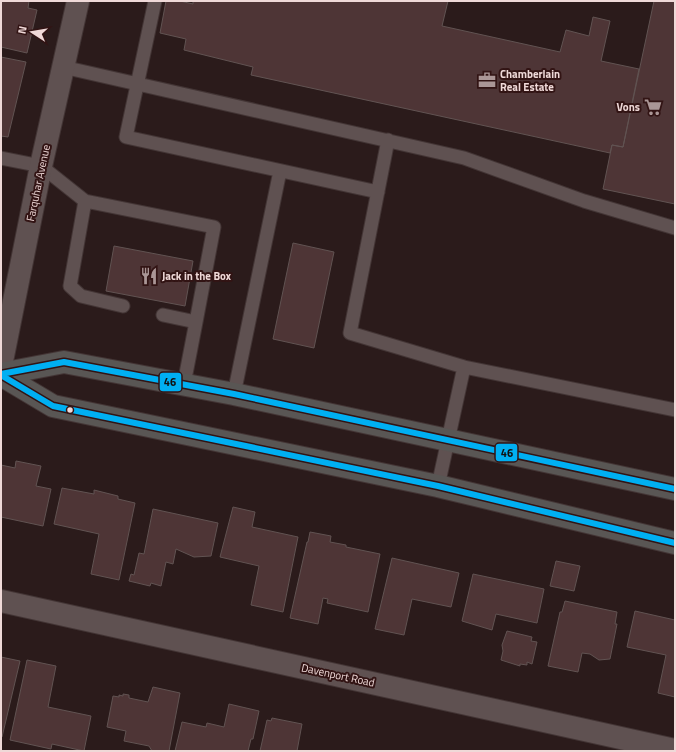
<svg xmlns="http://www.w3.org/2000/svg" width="676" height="752" font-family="'Titillium Web',sans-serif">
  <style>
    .building { fill: #4e3536; stroke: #615352 }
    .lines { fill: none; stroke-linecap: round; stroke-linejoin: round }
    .lane-casing { stroke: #433535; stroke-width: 15 }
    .street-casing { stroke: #433535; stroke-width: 24 }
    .secondary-casing { stroke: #433535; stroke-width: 24 }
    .primary-casing { stroke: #433535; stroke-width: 24 }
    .lane { stroke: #5f5151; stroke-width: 13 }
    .street { stroke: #5f5151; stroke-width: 22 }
    .secondary { stroke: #5f5151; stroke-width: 22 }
    .primary { stroke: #595654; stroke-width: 22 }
    .bus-1-casing { stroke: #321414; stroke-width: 9 }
    .bus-1 { stroke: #00aff2; stroke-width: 6 }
    .bus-dot { fill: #efd9d8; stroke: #321414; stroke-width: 1.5 }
    .labels { text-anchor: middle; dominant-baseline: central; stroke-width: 4; stroke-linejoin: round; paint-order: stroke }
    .poi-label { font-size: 11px; font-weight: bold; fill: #efd9d8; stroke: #321414; text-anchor: start }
    .street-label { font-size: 11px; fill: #efd9d8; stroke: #321414 }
    .line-badge { stroke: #321414; stroke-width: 1.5 }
    .pale-badge-label { font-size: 11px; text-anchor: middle; font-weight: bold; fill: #111 }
  </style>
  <rect width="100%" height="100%" fill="#2b1b1b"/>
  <!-- building -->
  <path class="building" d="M1,1H29L28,8L37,10L27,53L1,47Z
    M166,1H180L193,4V1H448L442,26L560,52L566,30L589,36L593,17L610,21L601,61L639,69L623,147L612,145L610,153L251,75L253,67L184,50L186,39L160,33Z
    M654,1H675V204L603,189L612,145L623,147Z
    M1,57L26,62L8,137L1,136Z
    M293,243L334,252L314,348L273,339Z
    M114,246L193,261L185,306L106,291Z
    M16,461L41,466L36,486L51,489L43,526L1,517V465L15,468Z
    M62,488L94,494V490L118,496V499L135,503L119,580L91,574L99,534L54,524Z
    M233,507L255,512L252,527L298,537L283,612L251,605L259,566L220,557Z
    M153,509L218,523L211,556L194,557L176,549L173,564L166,562L161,586L151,583L150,586L129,581L131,574L134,575L139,553L144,554Z
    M310,532L331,536L330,542L346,545V547L380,554L368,612L327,603L328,599L323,598L318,624L290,618L307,542H308Z
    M392,558L459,573L451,607L412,599L404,635L375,629Z
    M556,561L580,566L574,591L550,586Z
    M473,574L544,589L537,623L496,614L492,630L462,621Z
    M565,601L617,612L615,624H617L610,659L599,660L590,654L582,653L578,672L548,666L560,612H562Z
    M635,611L675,620V697L658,693L666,655L627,647Z
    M507,631L532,637L531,641L537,642L532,664L527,662V665L520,664V666L501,660L503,651L502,645Z
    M1,657L20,661L2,737H1Z
    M27,660L56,666L48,707L91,716L84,751L52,744L51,749L10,740Z
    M153,687L180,693L169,751H152L149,746L124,741L126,731L107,727L113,696L119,697V695L123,696V694L129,695V698L148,702Z
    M229,704L259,711L253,739H251L248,751H175L182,722L206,727L207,723L224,727Z
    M272,718L302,724L297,751H260L267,720L271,721Z"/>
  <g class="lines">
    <!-- lane casing -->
    <g class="lane-casing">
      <path id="lane" d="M155,1L126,137L378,192
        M63,67L464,158L584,201L675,228
        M388,140L350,333L464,367L675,410
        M1,158L41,166L85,201L214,227L196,322L163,315
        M85,201L70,286L81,296L123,306
        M184,384L196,322
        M234,394L280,171
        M438,486L464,367"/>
    </g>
    <!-- street casing -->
    <g class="street-casing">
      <path id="street" d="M1,601L675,750"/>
    </g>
    <!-- secondary casing -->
    <g class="secondary-casing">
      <path id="secondary" d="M1,366L41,166L78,1"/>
    </g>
    <!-- primary casing -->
    <g class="primary-casing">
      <path id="primary" d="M1,374L64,362L234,394L675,489
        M1,375L53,406L438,486L675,543"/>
    </g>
    <!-- lane -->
    <use href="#lane" class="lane"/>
    <!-- street -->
    <use href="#street" class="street"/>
    <!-- secondary -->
    <use href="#secondary" class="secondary"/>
    <!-- primary -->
    <use href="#primary" class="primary"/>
    <!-- bus-1 casing -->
    <g class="bus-1-casing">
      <path id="bus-1" d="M1,374L64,362L234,394L675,489
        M1,375L53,406L438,486L675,543"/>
    </g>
    <!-- bus-1 -->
    <use href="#bus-1" class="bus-1"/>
  </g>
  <!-- icons -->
  <defs>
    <g id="office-bare" transform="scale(1.38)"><path d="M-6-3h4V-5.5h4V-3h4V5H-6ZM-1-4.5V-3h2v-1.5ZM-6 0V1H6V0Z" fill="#aa9696" stroke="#321414" stroke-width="2.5" paint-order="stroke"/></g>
    <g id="supermarket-bare" transform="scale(1.38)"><path d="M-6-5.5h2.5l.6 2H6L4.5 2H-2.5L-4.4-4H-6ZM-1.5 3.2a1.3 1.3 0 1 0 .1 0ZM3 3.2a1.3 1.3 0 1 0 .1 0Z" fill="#aa9696" stroke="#321414" stroke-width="2.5" paint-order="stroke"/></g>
    <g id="restaurant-bare" transform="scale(1.38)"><path d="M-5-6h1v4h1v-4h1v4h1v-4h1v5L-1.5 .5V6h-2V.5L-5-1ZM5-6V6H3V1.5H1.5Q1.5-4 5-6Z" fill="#aa9696" stroke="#321414" stroke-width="2.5" paint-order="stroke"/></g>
  </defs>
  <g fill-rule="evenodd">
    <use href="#office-bare" x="487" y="80"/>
    <use href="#supermarket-bare" x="653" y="107"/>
    <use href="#restaurant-bare" x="149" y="276"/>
  </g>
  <!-- markers -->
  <circle class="bus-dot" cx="70" cy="410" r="3.5"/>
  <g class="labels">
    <!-- poi labels -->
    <g class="poi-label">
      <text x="500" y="74">Chamberlain<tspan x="500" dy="13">Real Estate</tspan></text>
      <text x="640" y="107" text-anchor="end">Vons</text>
      <text x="162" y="276">Jack in the Box</text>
    </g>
    <!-- street labels -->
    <g class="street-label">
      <text transform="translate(38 183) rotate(-78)">Farquhar Avenue</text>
      <text transform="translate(338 675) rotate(12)">Davenport Road</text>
    </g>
  </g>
  <g class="line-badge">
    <rect x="159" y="372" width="23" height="20" rx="4" fill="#00aff2"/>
    <rect x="495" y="443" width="23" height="19" rx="4" fill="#00aff2"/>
  </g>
  <g class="pale-badge-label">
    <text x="170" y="386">46</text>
    <text x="507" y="457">46</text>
  </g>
  <!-- border -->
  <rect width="676" height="752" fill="none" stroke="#efd9d8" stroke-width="4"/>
  <!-- north arrow -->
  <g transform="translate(32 32) rotate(282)" stroke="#321414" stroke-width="3" paint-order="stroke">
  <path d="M0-3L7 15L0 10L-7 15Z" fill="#efd9d8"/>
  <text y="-6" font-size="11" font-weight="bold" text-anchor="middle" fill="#efd9d8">N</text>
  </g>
</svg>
